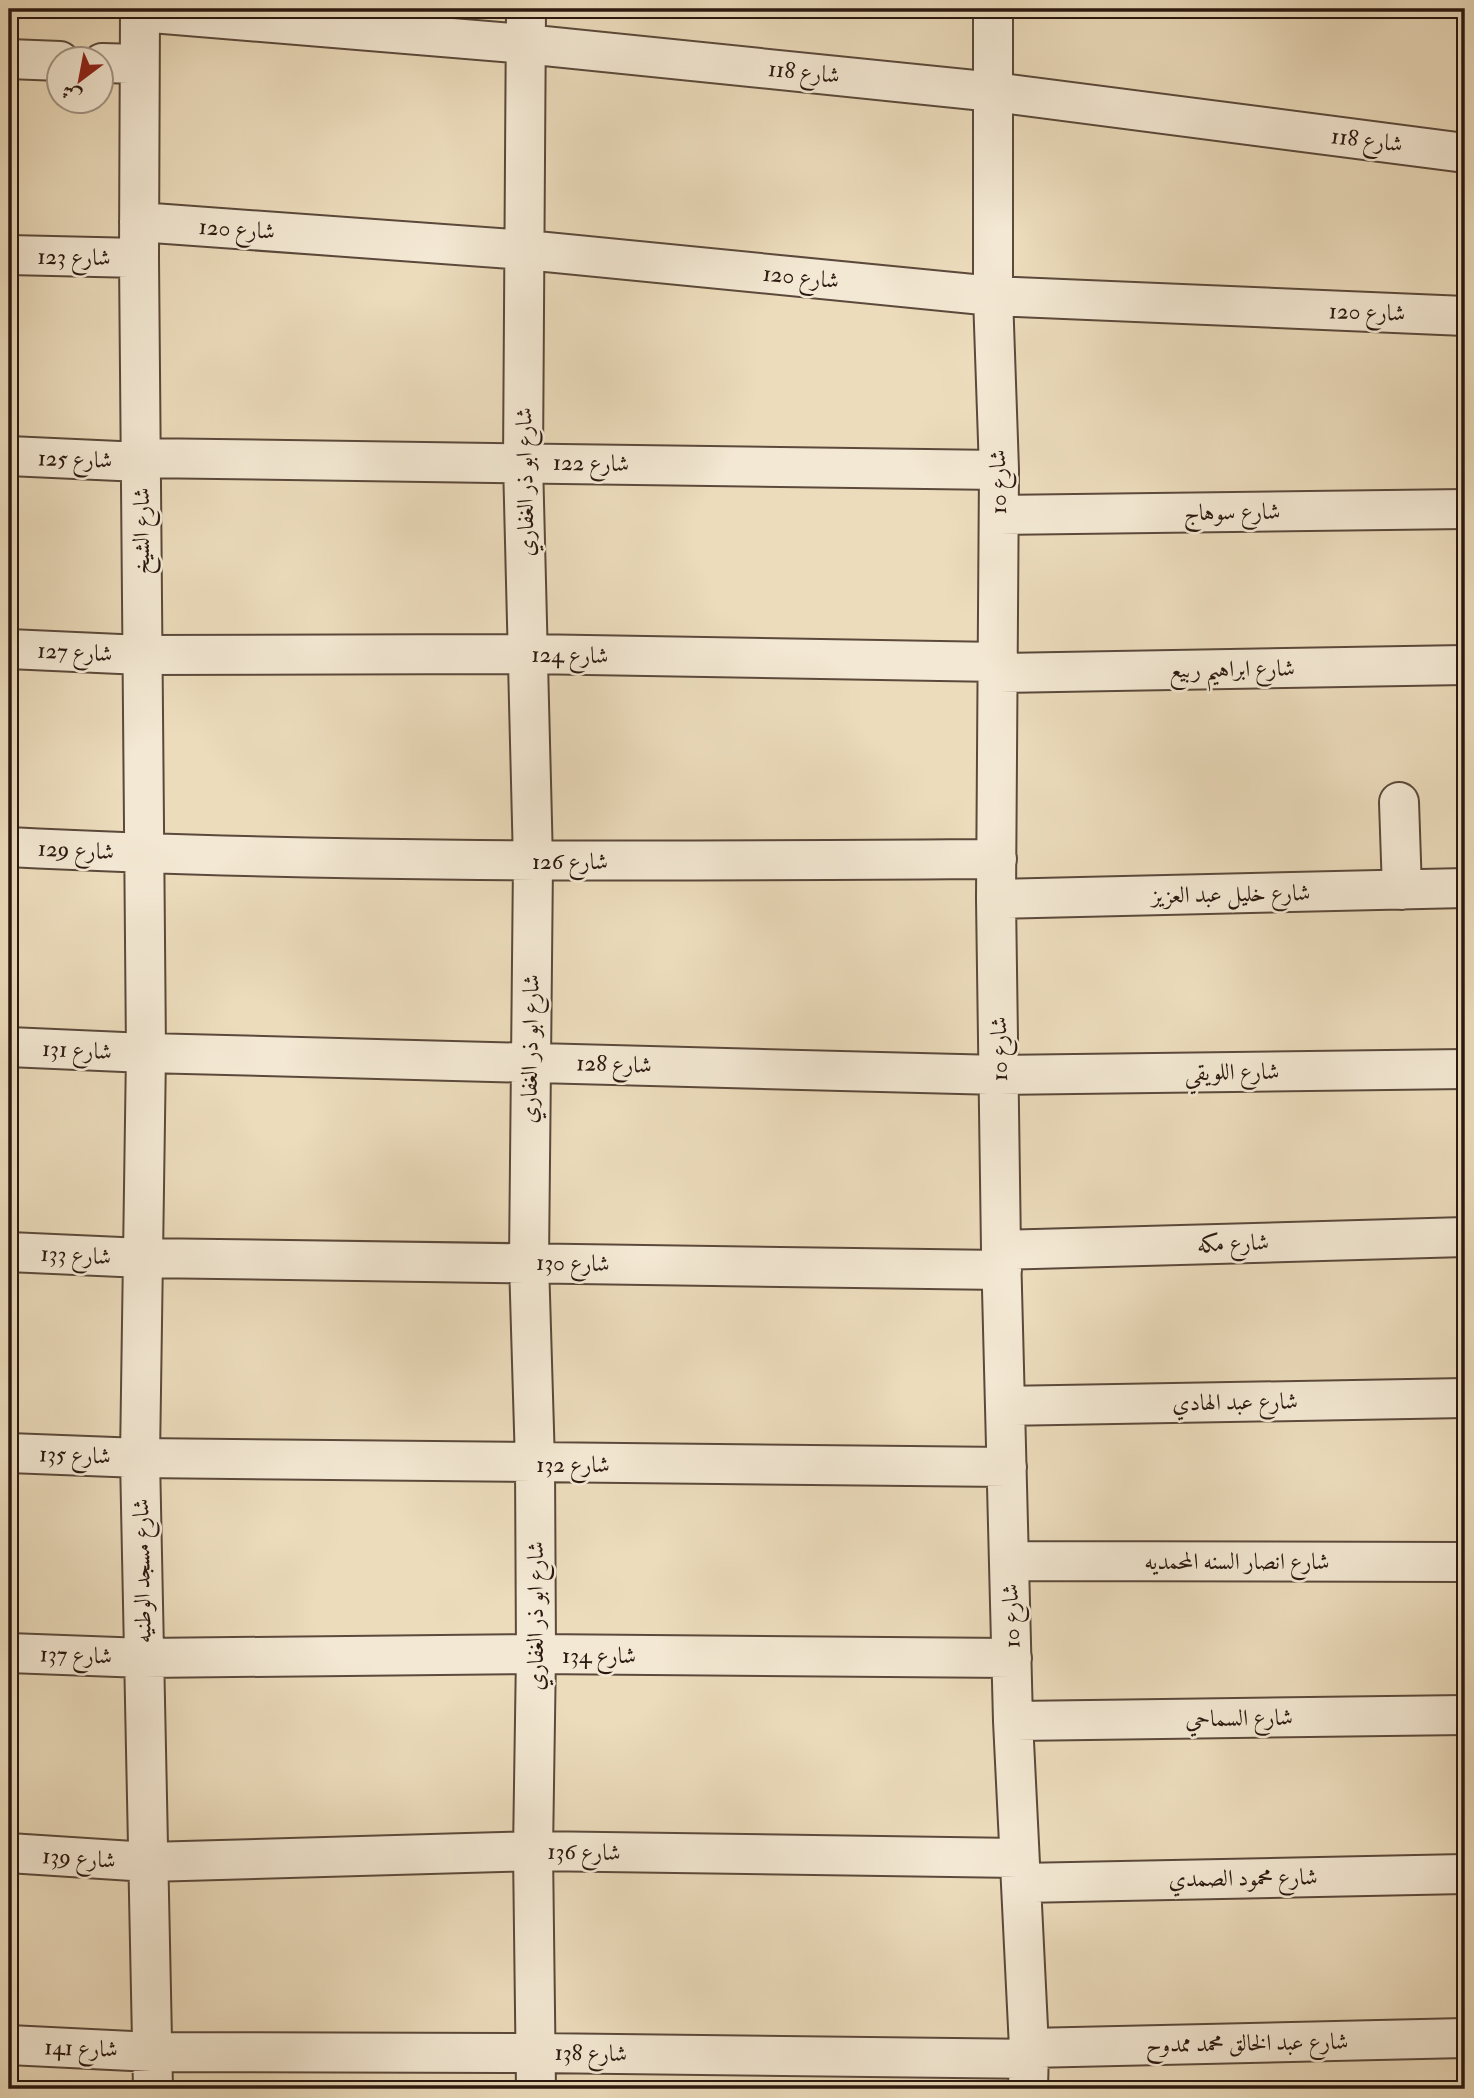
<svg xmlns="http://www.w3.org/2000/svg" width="1474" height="2098" font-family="'IM FELL Double Pica',Amiri,serif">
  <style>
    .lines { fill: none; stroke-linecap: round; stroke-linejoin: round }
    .minor-casing { stroke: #5b493b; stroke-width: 42 }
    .minor { stroke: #f3e8d3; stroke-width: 38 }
    .labels { text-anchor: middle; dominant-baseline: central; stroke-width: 5; stroke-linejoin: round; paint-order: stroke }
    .street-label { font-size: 23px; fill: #2b1810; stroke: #f3e8d3 }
  </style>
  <rect width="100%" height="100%" fill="#ecdcbc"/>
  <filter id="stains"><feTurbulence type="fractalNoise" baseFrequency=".00286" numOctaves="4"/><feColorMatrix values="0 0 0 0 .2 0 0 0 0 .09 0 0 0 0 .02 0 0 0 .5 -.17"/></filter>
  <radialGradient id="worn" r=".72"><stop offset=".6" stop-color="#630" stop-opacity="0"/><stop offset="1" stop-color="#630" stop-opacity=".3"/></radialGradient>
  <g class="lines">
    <!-- minor casing -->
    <g class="minor-casing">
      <path id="minor" d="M140,9L139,258L146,1053L140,1458L153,2089
        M526,9L523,462L533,862L529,1262L535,1463L536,1654L533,1851L536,2089
        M993,9V296L999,470L996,899L1001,1250L1013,1721L1029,2048L1028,2089
        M140,12L525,44L994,92L1465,153
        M9,59L60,61
        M102,63L139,64
        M139,222L526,250L993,296L1465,316
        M9,255L139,258
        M9,456L141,462
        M140,458L999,470
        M999,515L1465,509
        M9,649L142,655L528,654L999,662
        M999,673L1465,665
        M1399,802L1402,890
        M9,847C338,864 667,861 997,859
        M996,899L1465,888
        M9,1047L146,1053L999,1075L1465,1069
        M1001,1250L1465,1237
        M9,1252L143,1258L1002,1270
        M1005,1406L1465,1398
        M9,1453L140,1458L1007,1467
        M1009,1561L1465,1562
        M9,1653L144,1658L536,1654L1012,1658
        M1013,1721L1465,1715
        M9,1853L148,1862L533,1851L1019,1858
        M1021,1883L1465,1874
        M9,2045L152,2052L535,2053L1029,2059
        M1029,2048L1465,2038"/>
    </g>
    <!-- minor -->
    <use href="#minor" class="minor"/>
  </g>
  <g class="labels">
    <!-- street labels -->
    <g class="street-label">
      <text transform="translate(804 72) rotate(6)">شارع 118</text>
      <text transform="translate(1367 140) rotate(7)">شارع 118</text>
      <text transform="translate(237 229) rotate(4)">شارع 120</text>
      <text transform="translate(74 257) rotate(1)">شارع 123</text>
      <text transform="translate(801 277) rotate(6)">شارع 120</text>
      <text transform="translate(1367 312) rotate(2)">شارع 120</text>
      <text transform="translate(75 459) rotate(2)">شارع 125</text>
      <text transform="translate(591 463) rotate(1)">شارع 122</text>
      <text transform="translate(525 482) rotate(-91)">شارع ابو ذر الغفاري</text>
      <text transform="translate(998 482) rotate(-91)">شارع 10</text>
      <text transform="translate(1232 512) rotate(-1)">شارع سوهاج</text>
      <text transform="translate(141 531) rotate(-90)">شارع الشيخ</text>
      <text transform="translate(75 652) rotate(3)">شارع 127</text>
      <text transform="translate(570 655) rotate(1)">شارع 124</text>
      <text transform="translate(1232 669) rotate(-1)">شارع ابراهيم ربيع</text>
      <text transform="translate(76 850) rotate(3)">شارع 129</text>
      <text x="570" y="861">شارع 126</text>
      <text transform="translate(1231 894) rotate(-1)">شارع خليل عبد العزيز</text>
      <text transform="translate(530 1049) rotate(-89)">شارع ابو ذر الغفاري</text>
      <text transform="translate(999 1049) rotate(-91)">شارع 10</text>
      <text transform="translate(77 1050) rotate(3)">شارع 131</text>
      <text transform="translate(614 1064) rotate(2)">شارع 128</text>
      <text transform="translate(1232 1072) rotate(-1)">شارع اللويقي</text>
      <text transform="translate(1233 1243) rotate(-2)">شارع مكه</text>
      <text transform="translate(76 1255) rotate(3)">شارع 133</text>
      <text transform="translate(573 1263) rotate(1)">شارع 130</text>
      <text transform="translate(1235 1402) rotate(-1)">شارع عبد الهادي</text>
      <text transform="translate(75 1455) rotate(2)">شارع 135</text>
      <text x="573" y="1464">شارع 132</text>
      <text x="1237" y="1561">شارع انصار السنه المحمديه</text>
      <text transform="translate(142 1571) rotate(-91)">شارع مسجد الوطنيه</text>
      <text transform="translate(535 1616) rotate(-90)">شارع ابو ذر الغفاري</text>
      <text transform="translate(1011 1616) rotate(-92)">شارع 10</text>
      <text transform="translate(76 1655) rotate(2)">شارع 137</text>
      <text x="599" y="1655">شارع 134</text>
      <text transform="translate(1239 1718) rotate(-1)">شارع السماحي</text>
      <text transform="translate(584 1852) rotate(1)">شارع 136</text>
      <text transform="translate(79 1858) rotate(4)">شارع 139</text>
      <text transform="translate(1243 1878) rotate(-1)">شارع محمود الصمدي</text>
      <text transform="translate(1247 2043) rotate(-1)">شارع عبد الخالق محمد ممدوح</text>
      <text transform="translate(81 2048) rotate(2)">شارع 141</text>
      <text transform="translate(591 2053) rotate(1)">شارع 138</text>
    </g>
  </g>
  <!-- margin -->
  <rect width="1474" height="2098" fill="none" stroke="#ecdcbc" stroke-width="35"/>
  <rect x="10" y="10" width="1453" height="2077" fill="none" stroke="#2b1810" stroke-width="3.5"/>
  <rect x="18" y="18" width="1439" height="2063" fill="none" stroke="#2b1810" stroke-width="2"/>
  <!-- north arrow -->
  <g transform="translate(80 80) rotate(212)"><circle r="33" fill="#f3e8d3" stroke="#a39585" stroke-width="2"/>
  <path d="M0-5L12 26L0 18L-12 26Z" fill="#8f2418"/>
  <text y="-10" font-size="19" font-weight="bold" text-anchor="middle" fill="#2b1810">ش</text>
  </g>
  <rect width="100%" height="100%" filter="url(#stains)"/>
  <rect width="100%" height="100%" fill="url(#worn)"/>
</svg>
